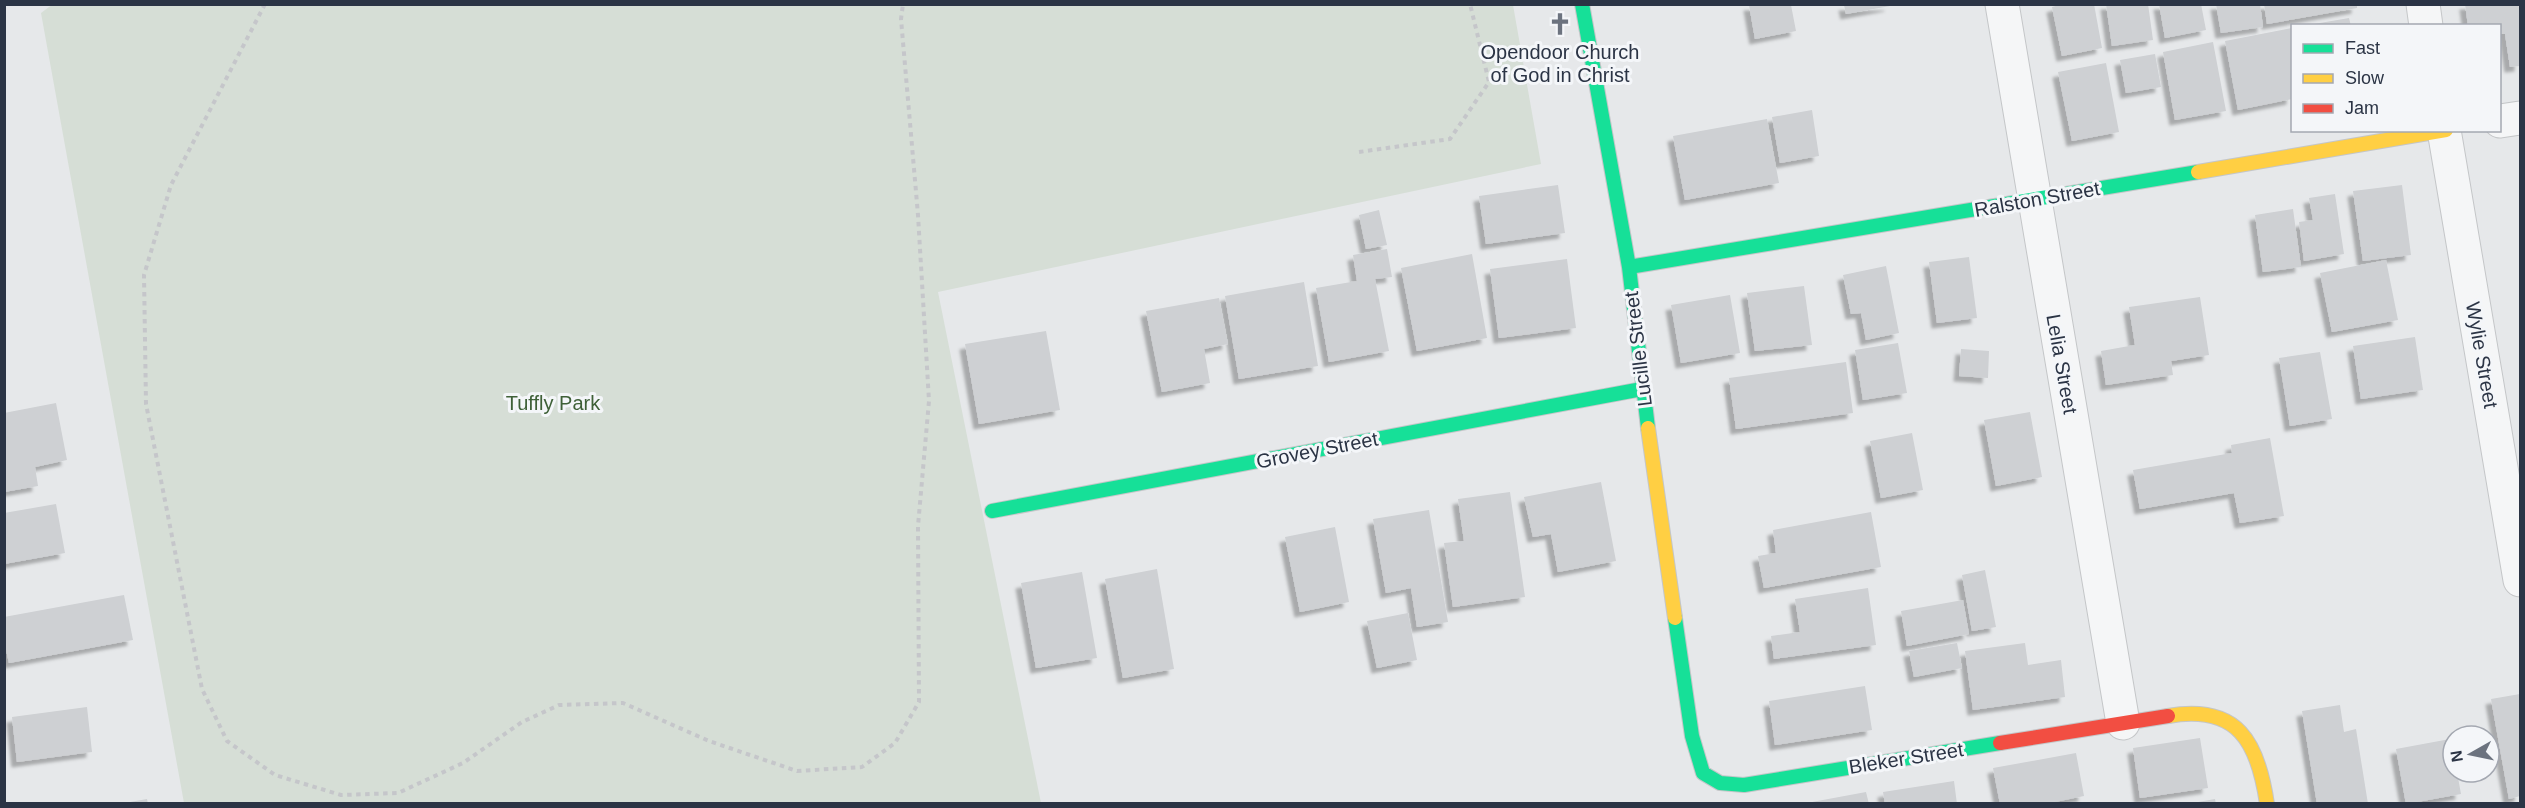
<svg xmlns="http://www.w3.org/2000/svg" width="2525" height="808" font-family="Helvetica,sans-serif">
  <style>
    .green { fill: #d6ded6 }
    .building { fill: #ced0d3; filter: url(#shadow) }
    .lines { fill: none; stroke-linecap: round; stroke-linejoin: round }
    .street-casing { stroke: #c4c6c8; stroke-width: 35 }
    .fast-casing { stroke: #c4c6c8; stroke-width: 16 }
    .slow-casing { stroke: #c4c6c8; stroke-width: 16 }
    .jam-casing { stroke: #c4c6c8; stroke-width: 16 }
    .path { stroke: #c5c6ca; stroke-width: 4; stroke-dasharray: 4.5 4.5; stroke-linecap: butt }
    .street { stroke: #f5f6f7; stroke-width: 33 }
    .fast { stroke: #16e098; stroke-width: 14 }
    .slow { stroke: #ffcf43; stroke-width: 14 }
    .jam { stroke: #f24e42; stroke-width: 14 }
    .labels { text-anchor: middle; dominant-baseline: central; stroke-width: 6; stroke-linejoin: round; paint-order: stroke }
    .poi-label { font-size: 20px; fill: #2b3445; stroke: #f4f6f9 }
    .street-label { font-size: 20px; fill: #2b3445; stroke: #f4f6f9 }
    .park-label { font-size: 20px; fill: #3f6138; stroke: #f4f6f9 }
  </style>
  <defs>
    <filter id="shadow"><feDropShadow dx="-5.5" dy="5.5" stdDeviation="1.5" flood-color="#0004"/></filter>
  </defs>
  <rect width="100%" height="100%" fill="#e6e8ea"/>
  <!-- green -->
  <path class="green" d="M53,4L1513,5L1541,164L938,292L1041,803H184L41,13Z"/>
  <!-- building -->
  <path class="building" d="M2063,4H2094L2102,48L2062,56L2052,7Z
    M2106,4H2148L2153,40L2112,46Z
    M2159,4H2201L2206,30L2165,38Z
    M2216,4H2260L2263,27L2221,33Z
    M2264,4H2357V8L2267,24Z
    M2465,4H2520V66L2510,67L2505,34H2500V26H2468Z
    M1749,5H1791L1796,31L1755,39Z
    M1844,5H1890V6L1846,14Z
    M2349,18L2351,26H2314V24Z
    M2292,28V99L2238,110L2225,41Z
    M2213,42L2226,111L2175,120L2163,52Z
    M2155,54L2161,87L2126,93L2120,60Z
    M2106,63L2119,132L2072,141L2058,72Z
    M1812,110L1819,156L1780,163L1772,117Z
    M1767,119L1779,183L1685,200L1673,136Z
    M1558,185L1565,233L1486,244L1479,196Z
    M2402,185L2411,255L2363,261L2353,191Z
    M2335,194L2344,254L2304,261L2299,222L2313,220L2309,198Z
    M2293,209L2301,267L2263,272L2255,215Z
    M1379,210L1387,245L1366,249L1359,215Z
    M1387,249L1392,277L1375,279L1389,351L1329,362L1316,288L1357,281L1353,255Z
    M1472,254L1487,338L1417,351L1401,268Z
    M1969,257L1977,318L1937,323L1929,262Z
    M1567,259L1576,328L1499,338L1490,269Z
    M2386,260L2398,320L2332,332L2320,273Z
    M1886,266L1899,333L1866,340L1861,313L1851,314L1843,275Z
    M1304,282L1318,366L1239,379L1225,296Z
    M1804,286L1812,345L1755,351L1747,293Z
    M1730,295L1740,353L1681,363L1671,305Z
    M2200,297L2209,355L2171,361L2173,375L2106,385L2101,351L2135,345L2129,307Z
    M1219,298L1228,344L1204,349L1210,383L1162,392L1146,311Z
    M1046,331L1060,410L979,424L965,344Z
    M2415,337L2423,390L2361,399L2353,346Z
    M1898,343L1907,393L1863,400L1855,350Z
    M1961,349L1989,351L1988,378L1959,376Z
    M2320,352L2332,419L2290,426L2279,358Z
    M1846,362L1853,413L1736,429L1729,378Z
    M56,403L67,460L35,467L38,486L4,492V413Z
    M2030,412L2042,477L1996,486L1984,420Z
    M1912,433L1923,490L1881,498L1870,441Z
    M2270,438L2284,516L2240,523L2234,493L2140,509L2133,470L2232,453L2231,445Z
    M1601,482L1616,561L1558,572L1551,534L1533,537L1524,497Z
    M1510,492L1525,597L1453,607L1444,543L1464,541L1458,499Z
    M56,504L65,553L4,564V513Z
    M1429,510L1448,622L1417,627L1411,588L1386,593L1373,519Z
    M1871,512L1881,567L1764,588L1758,556L1776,553L1773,530Z
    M1335,527L1349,602L1300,612L1285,537Z
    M1157,569L1174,669L1123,678L1105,579Z
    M1985,570L1996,627L1972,631L1962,575Z
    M1082,572L1097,658L1036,668L1021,583Z
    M1868,588L1876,645L1774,659L1771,636L1800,632L1795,599Z
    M124,595L133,640L9,663L4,641V617Z
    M1963,600L1969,634L1907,646L1901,611Z
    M1408,613L1417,660L1377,668L1367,621Z
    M1957,643L1962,668L1914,677L1909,651Z
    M2025,643L2028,665L2061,660L2065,697L1973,710L1965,651Z
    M1865,686L1872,730L1775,745L1769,701Z
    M2520,694V796L2509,799L2491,699Z
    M2340,705L2344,732L2356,729L2368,804H2317L2302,711Z
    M87,707L92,752L17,762L12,717Z
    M2200,738L2208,788L2140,798L2133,748Z
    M2450,739L2453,772H2457L2461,794L2406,804L2396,749Z
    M2076,753L2084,796L2045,804H2000L1993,768Z
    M1954,781L1957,804H1885L1883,792Z
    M1866,792L1869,804H1812V802Z
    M147,799L148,804H130V802Z
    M2215,799L2216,804H2198V802Z"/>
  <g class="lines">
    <!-- street casing -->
    <g class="street-casing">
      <path id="street" d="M2002,4L2123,723
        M2423,4L2426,26
        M2500,121L2520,118
        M2444,130L2520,580"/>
    </g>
    <!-- fast casing -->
    <g class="fast-casing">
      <path id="fast" d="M1582,4L1629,267L1648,428
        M1629,267L2198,172
        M992,511L1642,389
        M1675,618L1692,736L1703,773L1720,783L1744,785L2000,743"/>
    </g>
    <!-- slow casing -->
    <g class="slow-casing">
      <path id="slow" d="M2198,172L2446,130
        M1648,428L1675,618
        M2168,716C2238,704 2258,742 2267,804"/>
    </g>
    <!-- jam casing -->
    <g class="jam-casing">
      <path id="jam" d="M2000,743L2168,716"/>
    </g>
    <!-- path -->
    <path class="path" d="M265,4L171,185L144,275L146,404L202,689L227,741L275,775L341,795L398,793L463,763L522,722L559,705L623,703L709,741L797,771L862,767L895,743L919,702L918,526L929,401L918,215L901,19L903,4
      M1359,152L1450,139L1489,82L1470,4"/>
    <!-- street -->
    <use href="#street" class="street"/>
    <!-- fast -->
    <use href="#fast" class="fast"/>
    <!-- slow -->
    <use href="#slow" class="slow"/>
    <!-- jam -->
    <use href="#jam" class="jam"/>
  </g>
  <!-- icons -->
  <defs>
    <g id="church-bare" transform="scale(1.8)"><path d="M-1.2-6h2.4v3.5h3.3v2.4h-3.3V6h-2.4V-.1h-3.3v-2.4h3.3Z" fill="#6c737f" stroke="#f4f6f9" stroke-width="2.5" paint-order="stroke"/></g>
  </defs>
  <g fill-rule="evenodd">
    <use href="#church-bare" x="1560" y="24"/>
  </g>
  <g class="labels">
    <!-- poi labels -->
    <g class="poi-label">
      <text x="1560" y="52">Opendoor Church<tspan x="1560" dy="23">of God in Christ</tspan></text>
    </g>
    <!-- street labels -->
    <g class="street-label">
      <text transform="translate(2037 199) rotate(-10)">Ralston Street</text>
      <text transform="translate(1638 349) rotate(-97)">Lucille Street</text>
      <text transform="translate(2482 355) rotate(80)">Wylie Street</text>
      <text transform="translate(2062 364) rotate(80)">Lelia Street</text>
      <text transform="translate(1317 450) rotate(-11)">Grovey Street</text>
      <text transform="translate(1906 758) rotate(-9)">Bleker Street</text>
    </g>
    <!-- park labels -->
    <g class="park-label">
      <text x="553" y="403">Tuffly Park</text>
    </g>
  </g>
  <!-- border -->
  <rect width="2525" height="808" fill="none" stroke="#2b3445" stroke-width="12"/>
  <!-- legend -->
  <rect x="2291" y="24" width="210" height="108" fill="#f4f6f9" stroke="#a4a8b1" stroke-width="1.5"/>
  <rect x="2303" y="44" width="30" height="9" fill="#16e098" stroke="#a4a8b1" stroke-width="1.5"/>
  <text x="2345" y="54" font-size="18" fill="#2b3445">Fast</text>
  <rect x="2303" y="74" width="30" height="9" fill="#ffcf43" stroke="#a4a8b1" stroke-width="1.5"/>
  <text x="2345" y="84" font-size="18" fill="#2b3445">Slow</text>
  <rect x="2303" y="104" width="30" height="9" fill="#f24e42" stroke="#a4a8b1" stroke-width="1.5"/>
  <text x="2345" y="114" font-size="18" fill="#2b3445">Jam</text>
  <!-- north arrow -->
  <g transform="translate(2471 754) rotate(261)"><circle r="28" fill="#f4f6f9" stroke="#a4a8b1" stroke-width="1.5"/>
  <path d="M0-4.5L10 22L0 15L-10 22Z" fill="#6c737f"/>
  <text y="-9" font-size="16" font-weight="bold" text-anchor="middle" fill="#2b3445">N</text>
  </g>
</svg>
